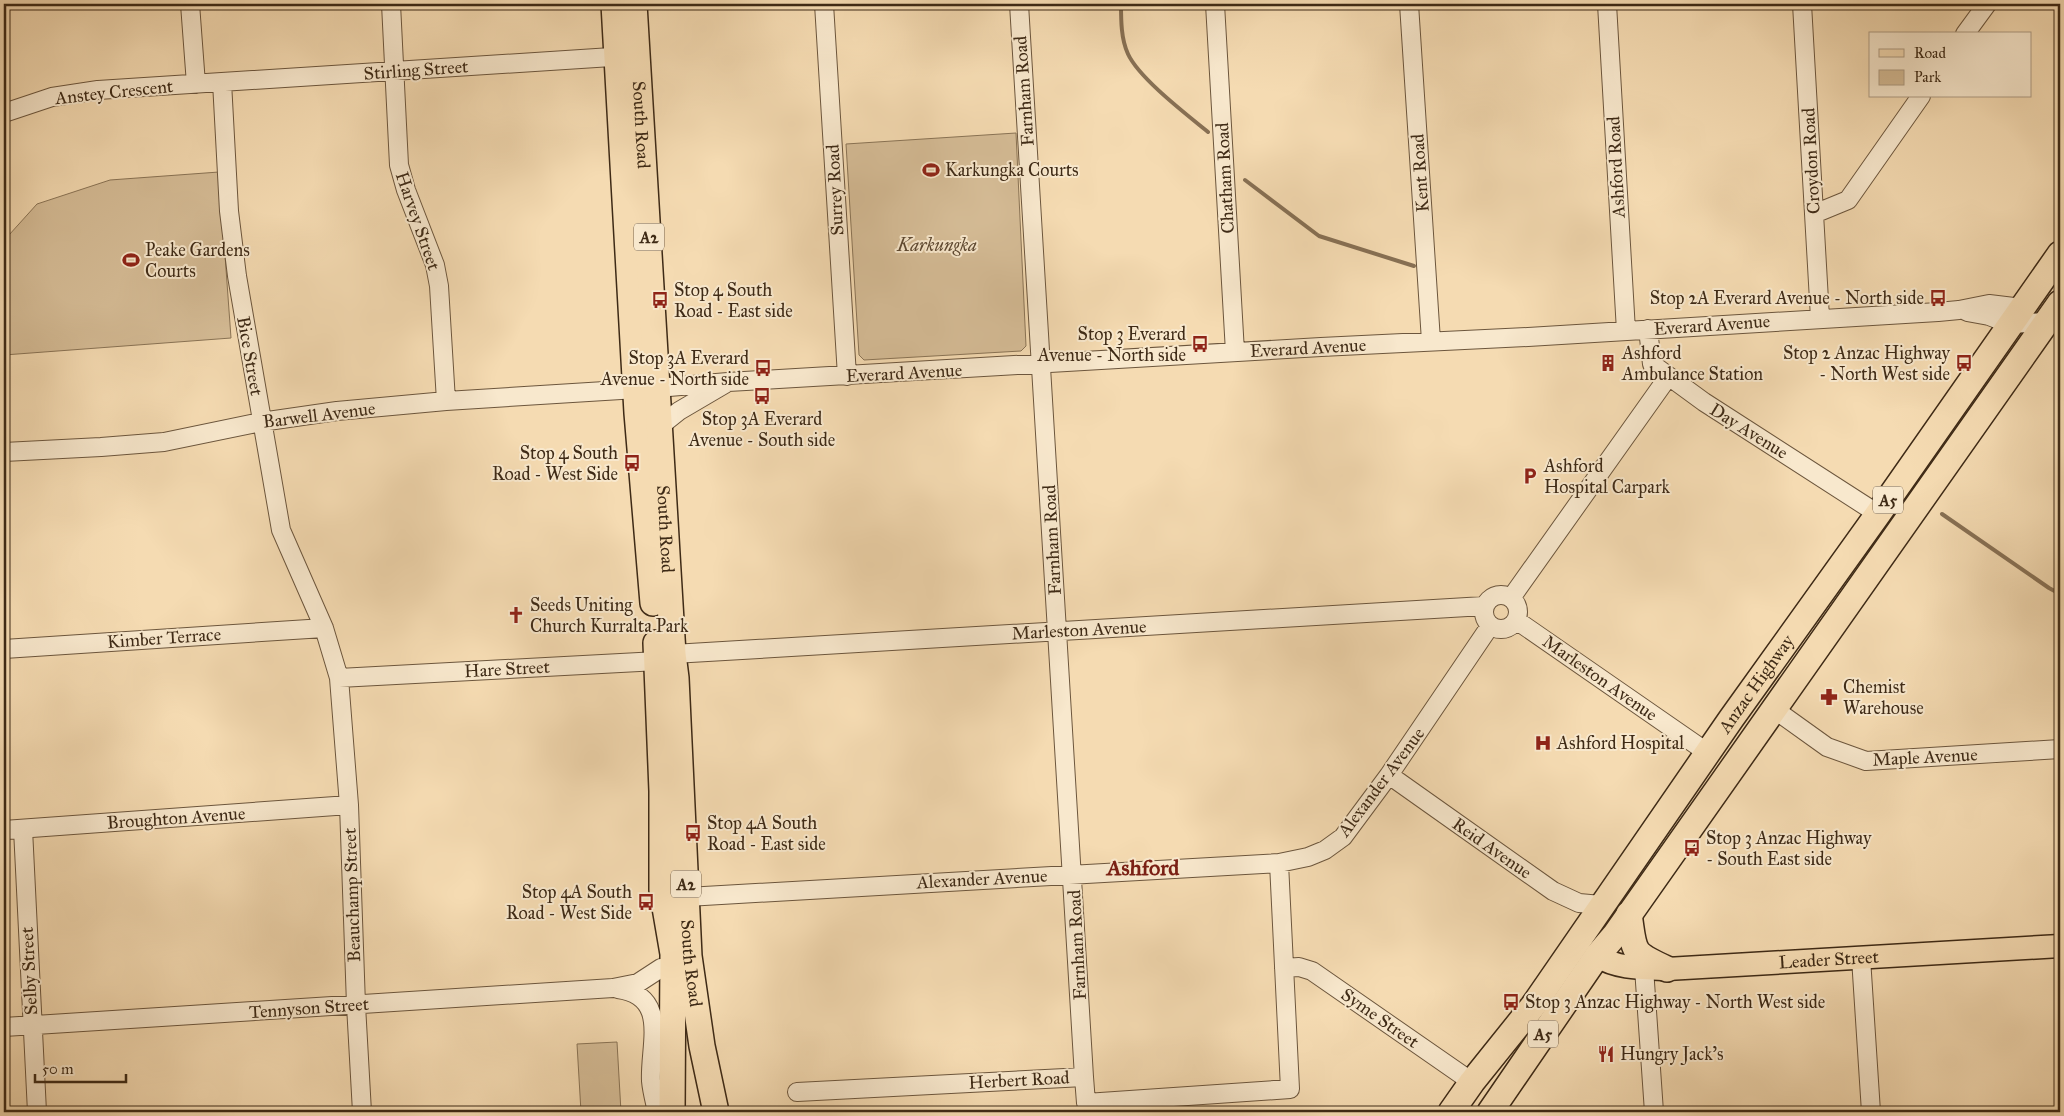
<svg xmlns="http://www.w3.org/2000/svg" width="2064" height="1116" font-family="'IM FELL Great Primer',serif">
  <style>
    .green { fill: #d6bd97; stroke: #8a7456 }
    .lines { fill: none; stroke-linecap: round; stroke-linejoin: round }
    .stream { stroke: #877054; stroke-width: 4 }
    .minor-casing { stroke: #6c563d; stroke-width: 20 }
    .major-casing { stroke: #3e2a16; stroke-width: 25 }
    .highway-casing { stroke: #3e2a16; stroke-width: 28 }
    .minor { stroke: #f8e8cd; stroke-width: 18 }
    .major { stroke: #f5dbb2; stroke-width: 22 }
    .highway { stroke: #f5dbb2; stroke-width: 25 }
    .labels { text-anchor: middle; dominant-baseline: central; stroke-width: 4; stroke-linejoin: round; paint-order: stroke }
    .shield { fill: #f8e8cd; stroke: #76634d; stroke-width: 1 }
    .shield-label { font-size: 16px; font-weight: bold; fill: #3e2a16 }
    .street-label { font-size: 18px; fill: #3e2a16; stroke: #f8e8cd }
    .poi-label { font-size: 18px; fill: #3e2a16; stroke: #f8e8cd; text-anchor: start }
    .park-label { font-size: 18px; font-style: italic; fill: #5c4730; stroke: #f8e8cd }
    .district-label { font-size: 22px; font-weight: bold; fill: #7a1f14; stroke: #f8e8cd }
  </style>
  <rect width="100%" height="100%" fill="#f5dbb2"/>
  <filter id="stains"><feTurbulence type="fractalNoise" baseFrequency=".004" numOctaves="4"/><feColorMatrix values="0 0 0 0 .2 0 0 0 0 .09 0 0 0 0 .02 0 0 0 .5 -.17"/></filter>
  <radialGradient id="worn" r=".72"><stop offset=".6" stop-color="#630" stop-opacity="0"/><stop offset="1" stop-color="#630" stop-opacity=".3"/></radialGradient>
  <!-- green -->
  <path class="green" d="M1016,133L1026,346L1021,351L864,360L859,355L846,144Z
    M219,172L231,338L4,355V247L9,235L37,204L110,180Z
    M617,1042L621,1112H581L577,1044Z"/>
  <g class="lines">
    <!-- stream -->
    <path class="stream" d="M1121,4C1121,20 1121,39 1128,54C1139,78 1186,114 1208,132
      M1245,180L1319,236L1414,266
      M1942,514L2049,588L2060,594"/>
    <!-- minor casing -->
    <g class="minor-casing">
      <path id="minor" d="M190,4L196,84
        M391,4L399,165L406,190L435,265L439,286L446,401
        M824,4L847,376
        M1019,4L1084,1077
        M1215,4L1235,352
        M1409,4L1431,341
        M1607,4L1626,331
        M1802,4L1820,318
        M1965,34L1987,4
        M222,82L229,211L237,276L281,530L324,628L339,678L349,805L356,1005L362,1112
        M4,113L52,97L98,90L627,56
        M1814,214L1848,200L1921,96
        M1967,312L1989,316L2010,324L2046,322
        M1648,329L1652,364L1704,402L1878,514
        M657,388L728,382L1321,347L1528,337L1938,312L1959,310L1989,304L2022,308
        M659,427L679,411L725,384
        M4,452L101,447L164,442L261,422L337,411L446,401L637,389
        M1484 612a17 17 0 1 1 34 0a17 17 0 1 1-34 0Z
        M1511,598L1668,377
        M1516,620L1708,753
        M4,649L324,628
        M339,678L658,661L673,654L1484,606
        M1774,709L1827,747L1866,761L2060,749
        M1389,775L1553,891L1579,903L1601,905
        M23,829L37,1112
        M4,830L349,805
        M687,897L1279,863L1308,857L1325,850L1343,837L1389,775L1490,626
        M1861,958L1871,1112
        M1284,968L1299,967L1312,971L1472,1082
        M1644,968L1654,1112
        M618,989C670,996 649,1046 651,1081C652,1092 655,1102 657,1112
        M4,1027L613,988L638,983L661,968
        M797,1092L1084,1077L1086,1103L1290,1089L1279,863"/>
    </g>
    <!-- major casing -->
    <g class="major-casing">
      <g id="major">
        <path id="s1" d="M1597,956C1618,969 1643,968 1667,969L2060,946"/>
      </g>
    </g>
    <!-- highway casing -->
    <g class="highway-casing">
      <g id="highway">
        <path d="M614,4L637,413L653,603"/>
        <path id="s2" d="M634,4L673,654L676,678L689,956L702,1046L716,1112"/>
        <path d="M656,643L662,791V890L673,954L672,1112"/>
        <path d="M1629,914C1635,953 1630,952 1667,969"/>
        <path id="s3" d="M1451,1112L1472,1082L1533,1006L1731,719L1878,514L2060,254"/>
        <path d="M1490,1112L1597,956L1615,935L2060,303"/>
      </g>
    </g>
    <!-- minor -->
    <use href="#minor" class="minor"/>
    <!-- major -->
    <use href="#major" class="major"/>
    <!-- highway -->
    <use href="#highway" class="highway"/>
  </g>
  <!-- icons -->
  <defs>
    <g id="stadium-bare" transform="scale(1.35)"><path d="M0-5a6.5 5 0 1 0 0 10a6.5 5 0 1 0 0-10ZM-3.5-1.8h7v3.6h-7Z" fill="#8f2418" stroke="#f8e8cd" stroke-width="2.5" paint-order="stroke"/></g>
    <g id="bus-bare" transform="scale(1.35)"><path d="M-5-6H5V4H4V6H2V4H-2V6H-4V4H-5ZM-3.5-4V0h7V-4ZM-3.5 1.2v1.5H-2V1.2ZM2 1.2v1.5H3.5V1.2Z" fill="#8f2418" stroke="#f8e8cd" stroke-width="2.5" paint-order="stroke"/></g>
    <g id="building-bare" transform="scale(1.35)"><path d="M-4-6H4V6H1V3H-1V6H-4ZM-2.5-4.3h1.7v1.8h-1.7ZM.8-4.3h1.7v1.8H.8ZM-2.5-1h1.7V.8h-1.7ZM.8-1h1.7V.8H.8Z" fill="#8f2418" stroke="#f8e8cd" stroke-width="2.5" paint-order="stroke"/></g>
    <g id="parking-bare" transform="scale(1.35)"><path d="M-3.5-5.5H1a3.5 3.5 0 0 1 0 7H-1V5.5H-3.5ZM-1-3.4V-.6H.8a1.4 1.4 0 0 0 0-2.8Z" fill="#8f2418" stroke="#f8e8cd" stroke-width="2.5" paint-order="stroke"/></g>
    <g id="church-bare" transform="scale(1.35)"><path d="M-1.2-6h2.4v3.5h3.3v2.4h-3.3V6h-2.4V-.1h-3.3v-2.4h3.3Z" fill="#8f2418" stroke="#f8e8cd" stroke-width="2.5" paint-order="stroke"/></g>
    <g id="pharmacy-bare" transform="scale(1.35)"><path d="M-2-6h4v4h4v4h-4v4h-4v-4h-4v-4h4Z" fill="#8f2418" stroke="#f8e8cd" stroke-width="2.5" paint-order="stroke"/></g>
    <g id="hospital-bare" transform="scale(1.35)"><path d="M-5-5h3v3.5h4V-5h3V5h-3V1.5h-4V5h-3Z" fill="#8f2418" stroke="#f8e8cd" stroke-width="2.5" paint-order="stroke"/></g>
    <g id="restaurant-bare" transform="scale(1.35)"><path d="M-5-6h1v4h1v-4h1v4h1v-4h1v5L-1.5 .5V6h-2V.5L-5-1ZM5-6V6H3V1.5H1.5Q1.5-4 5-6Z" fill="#8f2418" stroke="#f8e8cd" stroke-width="2.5" paint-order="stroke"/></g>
  </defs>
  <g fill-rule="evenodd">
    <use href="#stadium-bare" x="931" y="170"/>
    <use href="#stadium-bare" x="131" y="260"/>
    <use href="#bus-bare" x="1938" y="298"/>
    <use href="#bus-bare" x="660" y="300"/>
    <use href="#bus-bare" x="1200" y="344"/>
    <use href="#building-bare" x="1608" y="363"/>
    <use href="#bus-bare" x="1964" y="363"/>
    <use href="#bus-bare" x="763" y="368"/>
    <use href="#bus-bare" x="762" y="396"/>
    <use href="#bus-bare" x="632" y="463"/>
    <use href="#parking-bare" x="1530" y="476"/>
    <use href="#church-bare" x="516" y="615"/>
    <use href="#pharmacy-bare" x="1829" y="697"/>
    <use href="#hospital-bare" x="1543" y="743"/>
    <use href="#bus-bare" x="693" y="833"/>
    <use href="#bus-bare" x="1692" y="848"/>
    <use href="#bus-bare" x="646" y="902"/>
    <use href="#bus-bare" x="1511" y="1002"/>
    <use href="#restaurant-bare" x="1606" y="1054"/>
  </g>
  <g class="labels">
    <!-- shield labels -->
    <g class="shield">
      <rect x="634" y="223.5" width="30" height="27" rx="4"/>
      <rect x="1873" y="486.5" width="30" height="27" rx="4"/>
      <rect x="671" y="870.5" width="30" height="27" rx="4"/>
      <rect x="1528" y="1020.5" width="30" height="27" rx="4"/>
    </g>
    <g class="shield-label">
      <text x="649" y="237">A2</text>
      <text x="1888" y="500">A5</text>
      <text x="686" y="884">A2</text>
      <text x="1543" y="1034">A5</text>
    </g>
    <!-- street labels -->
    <g class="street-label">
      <text transform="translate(416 70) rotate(-4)">Stirling Street</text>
      <text transform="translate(1024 91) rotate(-94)">Farnham Road</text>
      <text transform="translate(114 92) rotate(-6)">Anstey Crescent</text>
      <text stroke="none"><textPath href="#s2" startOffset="121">South Road</textPath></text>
      <text transform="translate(1811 161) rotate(-93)">Croydon Road</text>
      <text transform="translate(1616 167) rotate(-93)">Ashford Road</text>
      <text transform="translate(1420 173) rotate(-94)">Kent Road</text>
      <text transform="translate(1225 178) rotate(-93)">Chatham Road</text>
      <text transform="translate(835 190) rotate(-93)">Surrey Road</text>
      <text transform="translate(418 221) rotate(71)">Harvey Street</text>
      <text transform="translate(1712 325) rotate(-4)">Everard Avenue</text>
      <text transform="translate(1308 348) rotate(-3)">Everard Avenue</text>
      <text transform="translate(250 356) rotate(80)">Bice Street</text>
      <text transform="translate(904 373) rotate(-3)">Everard Avenue</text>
      <text transform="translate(319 415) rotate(-7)">Barwell Avenue</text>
      <text transform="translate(1749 431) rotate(32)">Day Avenue</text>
      <text stroke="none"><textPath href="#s2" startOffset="526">South Road</textPath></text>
      <text transform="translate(1052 540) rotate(-93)">Farnham Road</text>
      <text transform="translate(1079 630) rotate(-3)">Marleston Avenue</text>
      <text transform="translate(164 638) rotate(-4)">Kimber Terrace</text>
      <text transform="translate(507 669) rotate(-3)">Hare Street</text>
      <text transform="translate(1600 678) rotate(35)">Marleston Avenue</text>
      <text stroke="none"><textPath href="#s3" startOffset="526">Anzac Highway</textPath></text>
      <text transform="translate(1925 757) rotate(-3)">Maple Avenue</text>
      <text transform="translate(1381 782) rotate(-53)">Alexander Avenue</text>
      <text transform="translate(176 818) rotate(-4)">Broughton Avenue</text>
      <text transform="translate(1492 848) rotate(35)">Reid Avenue</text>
      <text transform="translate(982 879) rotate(-3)">Alexander Avenue</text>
      <text transform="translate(352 895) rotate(-92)">Beauchamp Street</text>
      <text transform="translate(1077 945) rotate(-93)">Farnham Road</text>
      <text stroke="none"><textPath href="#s1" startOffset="234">Leader Street</textPath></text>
      <text stroke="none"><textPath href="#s2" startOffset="961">South Road</textPath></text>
      <text transform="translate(29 971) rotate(-93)">Selby Street</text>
      <text transform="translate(309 1008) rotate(-4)">Tennyson Street</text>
      <text transform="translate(1380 1018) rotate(35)">Syme Street</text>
      <text transform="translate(1019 1080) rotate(-3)">Herbert Road</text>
    </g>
    <!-- poi labels -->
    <g class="poi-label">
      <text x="945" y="170">Karkungka Courts</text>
      <text x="145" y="250">Peake Gardens<tspan x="145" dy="21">Courts</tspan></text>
      <text x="674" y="290">Stop 4 South<tspan x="674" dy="21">Road - East side</tspan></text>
      <text x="1924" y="298" text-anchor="end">Stop 2A Everard Avenue - North side</text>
      <text x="1186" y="334" text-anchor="end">Stop 3 Everard<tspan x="1186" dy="21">Avenue - North side</tspan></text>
      <text x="1622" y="353">Ashford<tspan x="1622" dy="21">Ambulance Station</tspan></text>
      <text x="1950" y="353" text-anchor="end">Stop 2 Anzac Highway<tspan x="1950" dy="21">- North West side</tspan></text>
      <text x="749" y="358" text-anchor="end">Stop 3A Everard<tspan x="749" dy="21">Avenue - North side</tspan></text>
      <text x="762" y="419" text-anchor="middle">Stop 3A Everard<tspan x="762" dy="21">Avenue - South side</tspan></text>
      <text x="618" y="453" text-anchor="end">Stop 4 South<tspan x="618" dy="21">Road - West Side</tspan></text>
      <text x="1544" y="466">Ashford<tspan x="1544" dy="21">Hospital Carpark</tspan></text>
      <text x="530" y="605">Seeds Uniting<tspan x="530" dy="21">Church Kurralta Park</tspan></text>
      <text x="1843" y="687">Chemist<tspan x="1843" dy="21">Warehouse</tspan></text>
      <text x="1557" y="743">Ashford Hospital</text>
      <text x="707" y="823">Stop 4A South<tspan x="707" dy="21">Road - East side</tspan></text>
      <text x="1706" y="838">Stop 3 Anzac Highway<tspan x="1706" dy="21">- South East side</tspan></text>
      <text x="632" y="892" text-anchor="end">Stop 4A South<tspan x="632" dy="21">Road - West Side</tspan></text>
      <text x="1525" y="1002">Stop 3 Anzac Highway - North West side</text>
      <text x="1620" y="1054">Hungry Jack's</text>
    </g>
    <!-- park labels -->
    <g class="park-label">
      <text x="937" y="245">Karkungka</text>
    </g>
    <!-- district labels -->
    <g class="district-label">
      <text x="1143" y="867">Ashford</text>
    </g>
  </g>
  <!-- margin -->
  <rect width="2064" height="1116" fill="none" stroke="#f5dbb2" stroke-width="20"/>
  <rect x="5" y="5" width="2054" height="1106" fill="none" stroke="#3e2a16" stroke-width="2.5"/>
  <rect x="10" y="10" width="2044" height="1096" fill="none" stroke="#3e2a16"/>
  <!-- legend -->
  <rect x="1869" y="32" width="162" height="65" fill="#f8e8cd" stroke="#ae9c84"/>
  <rect x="1879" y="49" width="25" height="8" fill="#f5dbb2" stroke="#ae9c84"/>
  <text x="1914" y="58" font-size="15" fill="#3e2a16">Road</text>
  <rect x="1879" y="70" width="25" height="15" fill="#d6bd97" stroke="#ae9c84"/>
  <text x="1914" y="82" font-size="15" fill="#3e2a16">Park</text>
  <!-- scale -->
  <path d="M35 1074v8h91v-8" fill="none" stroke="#3e2a16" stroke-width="2.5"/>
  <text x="42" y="1074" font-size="15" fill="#3e2a16" stroke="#f8e8cd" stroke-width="4" paint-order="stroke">50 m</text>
  <rect width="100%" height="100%" filter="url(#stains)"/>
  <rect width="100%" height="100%" fill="url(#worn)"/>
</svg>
